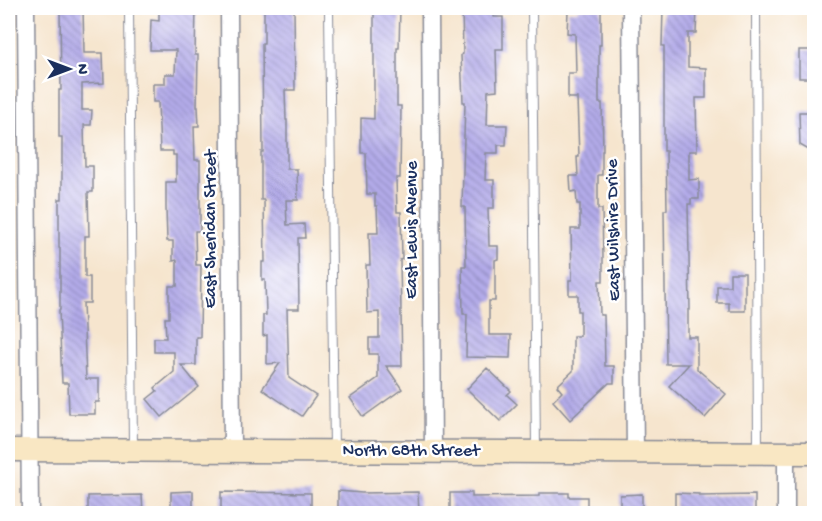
<svg xmlns="http://www.w3.org/2000/svg" width="822" height="521" font-family="'Gochi Hand',sans-serif">
  <style>
    .building { fill: url(#building-back-hatch) }
    .lines { fill: none; stroke-linecap: round; stroke-linejoin: round }
    .lane-casing { stroke: #888a96; stroke-width: 10 }
    .street-casing { stroke: #888a96; stroke-width: 19 }
    .secondary-casing { stroke: #888a96; stroke-width: 25 }
    .lane { stroke: #fff; stroke-width: 8 }
    .street { stroke: #fff; stroke-width: 16 }
    .secondary { stroke: #f9e7c3; stroke-width: 22 }
    .labels { text-anchor: middle; dominant-baseline: central; stroke-width: 5; stroke-linejoin: round; paint-order: stroke }
    .street-label { font-size: 18px; fill: #1b2f5e; stroke: #fff }
  </style>
  <defs>
    <pattern id="building-back-hatch" width="6" height="6" patternUnits="userSpaceOnUse" patternTransform="scale(1.5)"><rect width="6" height="6" fill="#b3abe9"/><path d="M-1 5l2 2M0 0l6 6M5-1l2 2" fill="none" stroke="#918cc0"/></pattern>
  </defs>
  <rect width="100%" height="100%" fill="#fff"/>
  <filter id="ink" filterUnits="userSpaceOnUse"><feTurbulence type="fractalNoise" baseFrequency=".0167" numOctaves="2"/><feDisplacementMap in="SourceGraphic" scale="12" xChannelSelector="R" yChannelSelector="G"/><feConvolveMatrix kernelMatrix="1 2 1 2 8 2 1 2 1" color-interpolation-filters="sRGB"/></filter>
  <filter id="wash" filterUnits="userSpaceOnUse"><feTurbulence type="fractalNoise" baseFrequency=".008" numOctaves="4" result="noise"/><feDisplacementMap in="SourceGraphic" scale="24" xChannelSelector="R" yChannelSelector="G"/><feGaussianBlur stdDeviation="1.35" result="paint"/><feColorMatrix in="noise" values="0 0 0 0 0 0 0 0 0 0 0 0 0 0 0 0 0 1.4 0 .05"/><feComposite in="paint" operator="in"/></filter>
  <g filter="url(#wash)">
    <rect width="100%" height="100%" fill="#f6e5ce"/>
    <g id="blocks">
      <!-- building -->
      <path class="building" d="M60,8H83L84,53H103L104,83L82,84V110H92L91,125H84L85,166H93V192H88L89,236H85V277H90V303H83L86,379H99V402H95V414H69L68,383H62L59,310H60V248H59V199H62V137H59V90H61Z
        M159,8H196L195,55H198L197,107H198L199,126H194L195,160H200V231H195L196,265H201L200,337H196V365H181L199,387L162,417L147,399L157,391L155,388L174,372V352H154V338H166L165,318H169V286H177V260L173,261V241H167L166,208V182H176V155H173V151H160L158,102H153V84H165V74H175L176,50H150L151,20L159,21Z
        M264,8H294L295,90H285L286,120H287V169H297L298,200H286L287,225L304,224L305,238H298L299,309H287L289,378L316,396L302,416L262,389L280,363L267,364V335L263,336V315H266L265,280H262V262H265L264,200H261V152H263L262,43H264Z
        M374,8H400L399,48H397V106H401L400,178H396L397,212H401L402,259L400,260L402,366H386L402,389L363,417L350,398L378,378V354H369V338H379V312L367,313L366,265H370L369,233H378L377,206H375V194H367L366,153H361V118L374,119Z
        M462,8H494V17H503V49H496L497,90L488,91L487,125H507L506,145H498V153H486L485,180H494V208H488L489,246H498V259L495,260V301H489V335H511L510,358L466,357L467,314H463L462,266H466L465,207H462L465,102H463L461,55L463,54Z
        M578,8H601V45H599V103H602L603,151H602V175H598V209H602L603,258V281H599L600,315H604L605,366H614V383H609L570,420L553,401L562,392L557,386L573,371V336H580V311H578V295H569V280H572L571,229H580V204H577L576,191L571,192L570,176H578L577,157H579L577,98H568V73H576L575,34L567,33L568,11H578Z
        M663,8H697L696,33H688V67L706,68V98H696L697,151H689V180L699,179V199H691V204H688L690,310H688V337H697V369L726,394L705,418L669,386L689,364H666L664,210H667L666,151H664V46H662Z
        M799,50H814V78H799Z
        M799,112H814V153L800,145Z
        M730,273H745V311H729V303H717V286H730Z
        M487,368L511,391L507,395L517,404L500,421L467,389Z
        M193,491V513H171V492Z
        M338,491L362,493L418,492L419,513H338Z
        M221,492L311,493V513H221Z
        M450,493H472V497L539,496V493H569V497H587V513H450Z
        M675,493L699,494V496L755,495V513H675Z
        M642,494V513H620V495Z
        M142,495L143,513H88V496Z"/>
    </g>
  </g>
  <g filter="url(#ink)">
    <use href="#blocks" fill-opacity="0" stroke="#888a96" stroke-width="1.5"/>
    <g class="lines">
      <!-- lane casing -->
      <g class="lane-casing">
        <path id="lane" d="M129,8L133,448
          M329,8L334,451
          M532,8L536,451
          M756,8L758,451"/>
      </g>
      <!-- street casing -->
      <g class="street-casing">
        <path id="street" d="M26,8L30,514
          M229,8L232,450
          M430,8L433,452
          M631,8L635,453
          M786,453V514"/>
      </g>
      <!-- secondary casing -->
      <g class="secondary-casing">
        <path id="secondary" d="M8,450L814,453"/>
      </g>
      <!-- lane -->
      <use href="#lane" class="lane"/>
      <!-- street -->
      <use href="#street" class="street"/>
      <!-- secondary -->
      <use href="#secondary" class="secondary"/>
    </g>
  </g>
  <g class="labels">
    <!-- street labels -->
    <g class="street-label">
      <text transform="translate(211 229) rotate(-90)">East Sheridan Street</text>
      <text transform="translate(412 230) rotate(-90)">East Lewis Avenue</text>
      <text transform="translate(614 230) rotate(-91)">East Wilshire Drive</text>
      <text x="411" y="451">North 68th Street</text>
    </g>
  </g>
  <!-- margin -->
  <rect width="822" height="521" fill="none" stroke="#fff" stroke-width="30"/>
  <!-- north arrow -->
  <g transform="translate(69 69) rotate(90)" stroke="#ffffff" stroke-width="4.5" paint-order="stroke">
  <path d="M0-4.5L10 22L0 15L-10 22Z" fill="#1b2f5e"/>
  <text y="-9" font-size="16" font-weight="bold" text-anchor="middle" fill="#1b2f5e">N</text>
  </g>
</svg>
